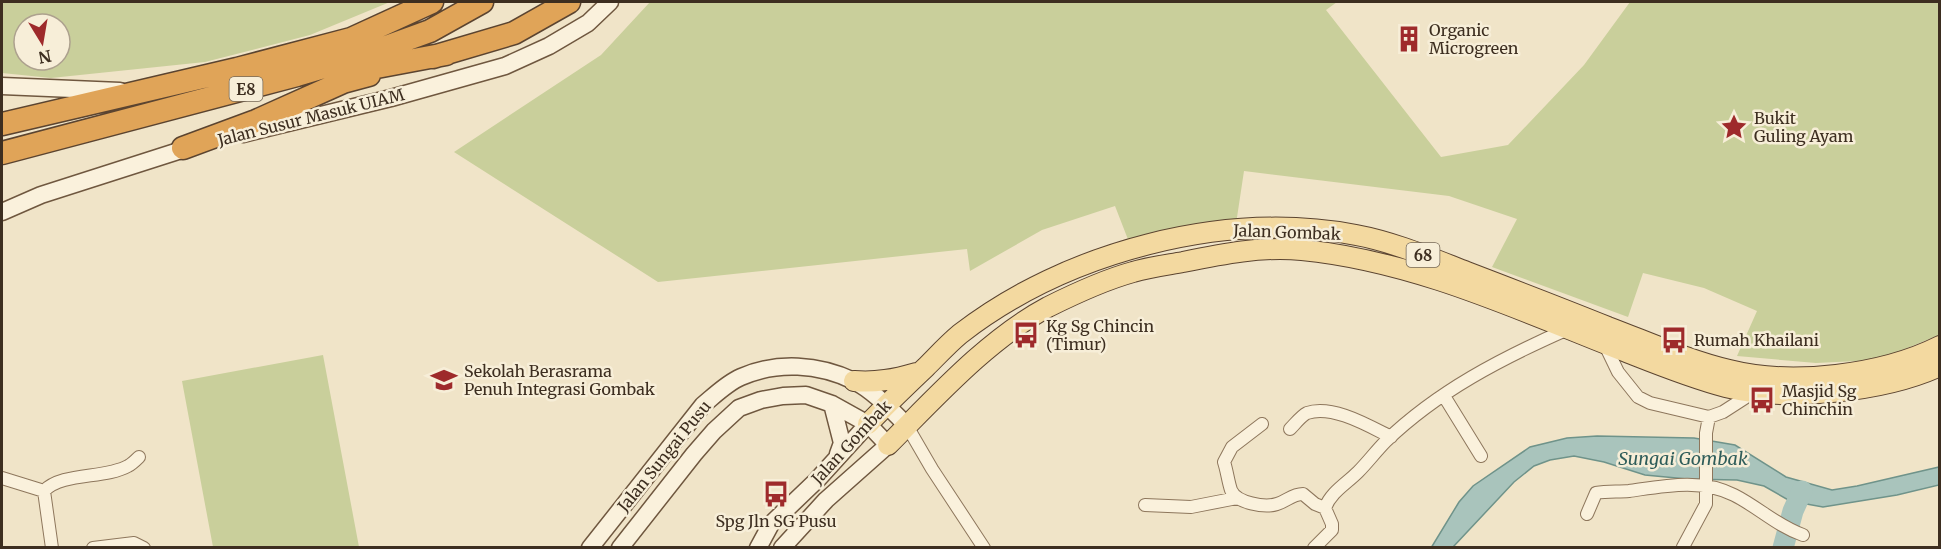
<svg xmlns="http://www.w3.org/2000/svg" width="1941" height="549" font-family="Merriweather,serif">
  <style>
    .green { fill: #c9cf9b; fill-rule: evenodd }
    .water { fill: #a9c4bc; stroke: #6f938a; stroke-width: 1.5 }
    .lines { fill: none; stroke-linecap: round; stroke-linejoin: round }
    .river { stroke: #a9c4bc; stroke-width: 21 }
    .street-casing { stroke: #8d765c; stroke-width: 14 }
    .secondary-casing { stroke: #6f573f; stroke-width: 19 }
    .primary-casing { stroke: #5b4430; stroke-width: 22 }
    .highway-casing { stroke: #5b4430; stroke-width: 25 }
    .street { stroke: #faf1dc; stroke-width: 12 }
    .secondary { stroke: #faf1dc; stroke-width: 16 }
    .primary { stroke: #f3d9a0; stroke-width: 20 }
    .highway { stroke: #e0a458; stroke-width: 22 }
    .labels { text-anchor: middle; dominant-baseline: central; stroke-width: 5; stroke-linejoin: round; paint-order: stroke }
    .shield { fill: #f7eed8; stroke: #756857; stroke-width: 1.5 }
    .shield-label { font-size: 15px; font-weight: bold; fill: #3d2e20 }
    .poi-label { font-size: 16px; fill: #3d2e20; stroke: #f7eed8; text-anchor: start }
    .street-label { font-size: 16px; fill: #3d2e20; stroke: #f7eed8 }
    .water-label { font-size: 18px; font-style: italic; fill: #2f5d5a; stroke: #f7eed8 }
  </style>
  <rect width="100%" height="100%" fill="#f0e4c8"/>
  <!-- green -->
  <path class="green" d="M2,2H390L310,35L205,62L51,78L2,73ZM24,24H60V60H24Z
    M650,2H1337L1326,10L1441,157L1508,145L1584,65L1630,2H1939V335L1878,360L1816,363L1737,356L1757,311L1704,288L1643,273L1628,317L1492,267L1517,219L1449,196L1244,171L1236,224L1184,227L1129,242L1115,206L1042,230L970,271L967,249L658,282L454,152L601,55Z
    M323,355L359,547H213L182,381Z"/>
  <!-- water -->
  <path class="water" d="M1597,436L1694,438L1735,445L1786,477L1832,490L1857,486L1939,467V485L1897,495L1823,507L1790,501L1764,486L1737,480L1687,479L1645,475L1604,462L1574,456L1550,460L1534,466L1514,482L1453,547L1431,548L1459,502L1473,486L1530,447L1567,438Z"/>
  <g class="lines">
    <!-- river -->
    <path class="river" d="M1783,548L1793,511L1802,491"/>
    <!-- street casing -->
    <g class="street-casing">
      <path id="street" d="M1604,343L1618,372L1638,397L1650,403L1709,417L1723,412L1754,392
        M1444,396L1481,456
        M1262,424L1232,447L1224,462C1227,471 1228,481 1231,490C1236,503 1265,508 1277,504C1287,501 1292,494 1303,494L1315,504L1325,508
        M907,426L932,469L984,548
        M1290,429C1295,424 1301,416 1307,413C1332,404 1369,426 1391,437
        M2,478L44,491
        M44,491C62,472 105,479 128,466C132,464 136,460 139,457
        M44,491L52,548
        M1145,505L1191,507L1237,498
        M1587,514L1596,493C1607,491 1618,492 1629,491C1664,486 1701,478 1734,495C1758,507 1777,526 1803,535
        M93,548L134,543L144,548
        M1314,548L1332,530V524L1325,508C1331,492 1346,484 1358,472C1368,462 1376,451 1386,441C1438,391 1502,358 1568,329
        M1685,548L1683,547L1706,504V433L1709,417"/>
    </g>
    <!-- secondary casing -->
    <g class="secondary-casing">
      <path id="secondary" d="M2,86L120,91
        M243,134L391,98L505,66L549,46L588,23L610,2
        M2,212L41,195L194,146
        M832,404L842,443L838,454
        M590,548L703,405C715,395 727,383 741,377C777,361 819,364 854,381C872,390 893,411 907,426
        M620,548L694,454L714,431L739,408L761,400L783,396L806,395L832,404L868,424L888,445L826,500L782,548
        M758,548L771,524L817,480L868,424"/>
    </g>
    <!-- primary casing -->
    <g class="primary-casing">
      <path id="primary" d="M854,381C876,383 895,379 916,373
        M868,424C887,404 907,385 926,367C937,356 948,344 960,334C1066,252 1223,210 1356,235C1394,242 1431,258 1467,272C1514,290 1561,308 1608,327C1648,342 1687,360 1729,370C1792,386 1882,375 1940,346
        M888,445C936,397 988,339 1048,307C1074,294 1104,280 1133,272C1149,267 1166,265 1183,262C1222,254 1262,246 1302,250C1415,261 1519,310 1624,351C1657,364 1691,378 1726,387C1786,402 1884,392 1940,366"/>
    </g>
    <!-- highway casing -->
    <g class="highway-casing">
      <path id="highway" d="M433,57L514,33L569,2
        M350,72L446,54
        M2,124L237,69L351,39L432,2
        M183,148L256,121L343,82L369,75
        M2,153L297,75L364,55L430,31L482,2"/>
    </g>
    <!-- street -->
    <use href="#street" class="street"/>
    <!-- secondary -->
    <use href="#secondary" class="secondary"/>
    <!-- primary -->
    <use href="#primary" class="primary"/>
    <!-- highway -->
    <use href="#highway" class="highway"/>
  </g>
  <!-- icons -->
  <defs>
    <g id="building-bare" transform="scale(2.07)"><path d="M-4-6H4V6H1V3H-1V6H-4ZM-2.5-4.3h1.7v1.8h-1.7ZM.8-4.3h1.7v1.8H.8ZM-2.5-1h1.7V.8h-1.7ZM.8-1h1.7V.8H.8Z" fill="#9e2a2b" stroke="#f7eed8" stroke-width="2.5" paint-order="stroke"/></g>
    <g id="sight-bare" transform="scale(2.07)"><path d="M0-6L1.8-2.2L6-1.7L2.9 1.2L3.7 5.4L0 3.3L-3.7 5.4L-2.9 1.2L-6-1.7L-1.8-2.2Z" fill="#9e2a2b" stroke="#f7eed8" stroke-width="2.5" paint-order="stroke"/></g>
    <g id="bus-bare" transform="scale(2.07)"><path d="M-5-6H5V4H4V6H2V4H-2V6H-4V4H-5ZM-3.5-4V0h7V-4ZM-3.5 1.2v1.5H-2V1.2ZM2 1.2v1.5H3.5V1.2Z" fill="#9e2a2b" stroke="#f7eed8" stroke-width="2.5" paint-order="stroke"/></g>
    <g id="school-bare" transform="scale(2.07)"><path d="M0-5L7-2L0 1L-7-2ZM-4 1L0 2.5L4 1V4Q0 6-4 4Z" fill="#9e2a2b" stroke="#f7eed8" stroke-width="2.5" paint-order="stroke"/></g>
  </defs>
  <g fill-rule="evenodd">
    <use href="#building-bare" x="1409" y="39"/>
    <use href="#sight-bare" x="1734" y="127"/>
    <use href="#bus-bare" x="1026" y="335"/>
    <use href="#bus-bare" x="1674" y="340"/>
    <use href="#school-bare" x="444" y="380"/>
    <use href="#bus-bare" x="1762" y="400"/>
    <use href="#bus-bare" x="776" y="494"/>
  </g>
  <g class="labels">
    <!-- shield labels -->
    <g class="shield">
      <rect x="229.5" y="77" width="33" height="24" rx="4.5"/>
      <rect x="1406.5" y="243" width="33" height="24" rx="4.5"/>
    </g>
    <g class="shield-label">
      <text x="246" y="89">E8</text>
      <text x="1423" y="255">68</text>
    </g>
    <!-- poi labels -->
    <g class="poi-label">
      <text x="1429" y="30">Organic<tspan x="1429" dy="18">Microgreen</tspan></text>
      <text x="1754" y="118">Bukit<tspan x="1754" dy="18">Guling Ayam</tspan></text>
      <text x="1046" y="326">Kg Sg Chincin<tspan x="1046" dy="18">(Timur)</tspan></text>
      <text x="1694" y="340">Rumah Khailani</text>
      <text x="464" y="371">Sekolah Berasrama<tspan x="464" dy="18">Penuh Integrasi Gombak</tspan></text>
      <text x="1782" y="391">Masjid Sg<tspan x="1782" dy="18">Chinchin</tspan></text>
      <text x="776" y="521" text-anchor="middle">Spg Jln SG Pusu</text>
    </g>
    <!-- street labels -->
    <g class="street-label">
      <text transform="translate(311 117) rotate(-14)">Jalan Susur Masuk UIAM</text>
      <text transform="translate(1287 232) rotate(2)">Jalan Gombak</text>
      <text transform="translate(851 442) rotate(-47)">Jalan Gombak</text>
      <text transform="translate(664 456) rotate(-51)">Jalan Sungai Pusu</text>
    </g>
    <!-- water labels -->
    <g class="water-label">
      <text x="1683" y="458">Sungai Gombak</text>
    </g>
  </g>
  <!-- border -->
  <rect width="1941" height="549" fill="none" stroke="#3d2e20" stroke-width="6"/>
  <!-- north arrow -->
  <g transform="translate(42 42) rotate(169)"><circle r="28" fill="#f7eed8" stroke="#ada18e" stroke-width="1.5"/>
  <path d="M0-4.5L10 22L0 15L-10 22Z" fill="#9e2a2b"/>
  <text y="-9" font-size="16" font-weight="bold" text-anchor="middle" fill="#3d2e20">N</text>
  </g>
</svg>
